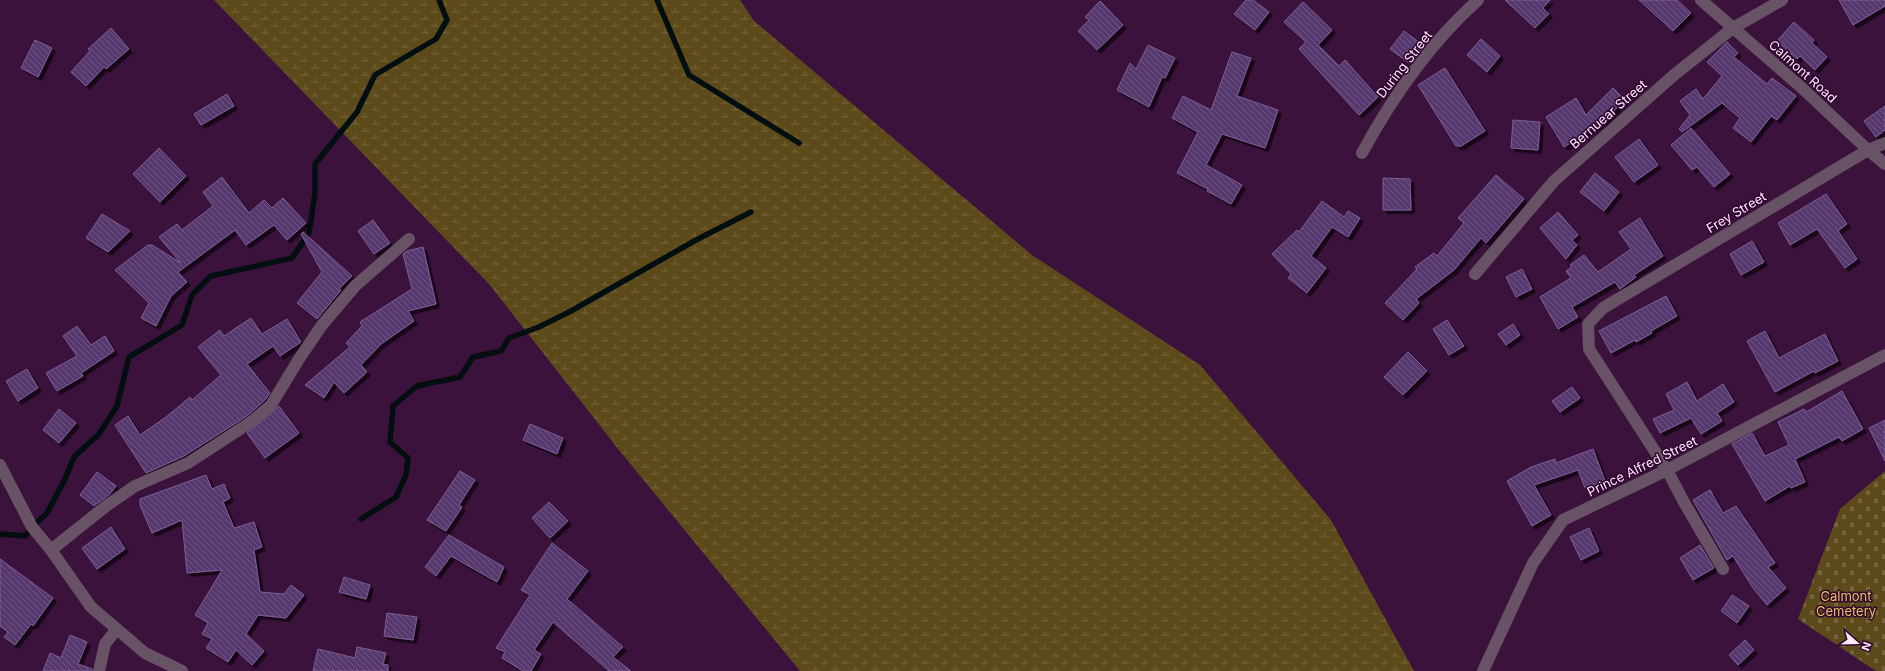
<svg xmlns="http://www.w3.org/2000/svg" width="1885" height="671" font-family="Inter,sans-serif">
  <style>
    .wetland { fill: url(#wetland-marsh) }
    .cemetery { fill: url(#cemetery-stones) }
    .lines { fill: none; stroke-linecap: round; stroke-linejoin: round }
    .stream { stroke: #030e10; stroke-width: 5.5 }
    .building { fill: url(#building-back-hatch); stroke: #7c5f95; filter: url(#shadow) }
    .minor { stroke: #675266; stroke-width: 12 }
    .tertiary { stroke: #675266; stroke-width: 12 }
    .labels { text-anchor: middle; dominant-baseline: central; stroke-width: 3; stroke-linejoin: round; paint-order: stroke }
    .street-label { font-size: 13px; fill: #ffe9fd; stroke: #300730 }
    .park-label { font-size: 13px; fill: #eac35f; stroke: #300730 }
  </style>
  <defs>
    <pattern id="wetland-marsh" width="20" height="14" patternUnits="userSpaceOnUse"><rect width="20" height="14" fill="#5d4a1b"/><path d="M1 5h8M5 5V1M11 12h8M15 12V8" fill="none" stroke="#75643d"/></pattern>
    <pattern id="cemetery-stones" width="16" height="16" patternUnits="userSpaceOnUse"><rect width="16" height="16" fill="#5d4a1b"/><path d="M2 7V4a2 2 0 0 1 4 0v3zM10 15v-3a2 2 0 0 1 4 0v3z" fill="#75643d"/></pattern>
    <pattern id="building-back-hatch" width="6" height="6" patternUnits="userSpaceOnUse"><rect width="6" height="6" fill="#55376e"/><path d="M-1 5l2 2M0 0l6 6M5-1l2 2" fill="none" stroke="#6e5484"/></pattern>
    <filter id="shadow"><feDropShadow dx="3.5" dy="3.5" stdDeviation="0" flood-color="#0009"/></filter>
  </defs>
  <rect width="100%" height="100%" fill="#3b123b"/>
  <!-- wetland -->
  <path class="wetland" d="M214,0H740L754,21L1032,255L1200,365L1331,520L1414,671H800L619,450L489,284Z"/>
  <!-- cemetery -->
  <path class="cemetery" d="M1885,471V671H1876L1798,619L1840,509Z"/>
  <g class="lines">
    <!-- stream -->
    <path class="stream" d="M657,0L689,75L799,143
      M361,519L396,497L406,475L408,458L390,442L393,406L417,386L460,377L473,357L501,351L509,338L539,327L571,311L696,240L751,212
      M0,534L25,536L32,527L47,513L65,479L74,457L99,434L117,406L129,357L182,325L192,295L211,276L292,258L309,233L315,193V164L357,112L375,75L436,39L447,20L439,0"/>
  </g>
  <!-- building -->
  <path class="building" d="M1246,0H1253L1269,12L1255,30L1234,14Z
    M1505,0H1550L1543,8L1549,14L1535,28Z
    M1639,0H1677L1691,13L1673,31Z
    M1839,0H1885V6L1853,25Z
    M1100,1L1123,25L1097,50L1078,31L1089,20L1085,17Z
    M1303,2L1332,30L1318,45L1339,66L1345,60L1378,97L1359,115L1299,49L1306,42L1284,22Z
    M1794,22L1814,40L1812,43L1827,57L1815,70L1800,56L1797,59L1777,41Z
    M111,28L129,49L106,69L104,67L86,86L71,72L90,51L88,49Z
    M1404,31L1424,46L1410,64L1390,49Z
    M1481,39L1500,56L1487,72L1467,55Z
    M35,40L52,48L38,77L21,68Z
    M1727,42L1738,53L1734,57L1767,84L1772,78L1796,96L1777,120L1771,116L1751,142L1733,128L1740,118L1722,103L1682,132L1679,129L1690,115L1680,101L1696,89L1703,99L1722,76L1707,62Z
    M1148,45L1175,58L1165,78L1162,77L1149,107L1117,90L1130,63L1136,69Z
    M1232,52L1251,58L1237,96L1278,110L1265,148L1222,134L1206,165L1242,185L1231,204L1207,191L1208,189L1177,173L1198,132L1172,118L1183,96L1211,110Z
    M1445,68L1485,131L1461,146H1456L1418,85Z
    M1613,88L1625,100L1603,122L1564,147L1546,117L1576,98L1586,115Z
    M227,94L234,106L201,125L194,114Z
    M1885,106V130L1876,137L1864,121Z
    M1513,120L1540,122L1538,150L1511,148Z
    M1691,128L1730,174L1714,187L1697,167L1692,170L1671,145Z
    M1639,139L1658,165L1634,182L1615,157Z
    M159,148L186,176L160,202L133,174Z
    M1595,173L1619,192L1604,211L1580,192Z
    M1496,175L1524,199L1486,243L1481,238L1454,270L1416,299L1419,303L1403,320L1385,303L1417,269L1415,267L1434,253L1437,256L1464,223L1458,218Z
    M222,177L249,213L264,200L272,208L283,198L306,223L287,240L274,225L246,245L235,230L178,272L187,282L171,296L156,326L141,318L149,303L115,270L148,245H152L181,263L159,237L177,224L182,230L213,206L203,192Z
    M1383,178L1410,179L1411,210H1383Z
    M1826,194L1847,224L1838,231L1857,259L1845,268L1817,229L1790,245L1778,223Z
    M1322,201L1344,217L1348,211L1360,218L1348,237L1332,227L1311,256L1326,268L1307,293L1288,278L1291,274L1272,254L1297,230L1299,232Z
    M1558,212L1578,235L1572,240L1577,245L1566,259L1540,228Z
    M102,214L130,231L108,252L86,238Z
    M1640,218L1663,256L1634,275L1636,277L1620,289L1615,282L1572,307L1578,317L1558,329L1540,297L1571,278L1566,271L1572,267L1570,265L1584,255L1598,272L1631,249L1619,232Z
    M373,220L390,243L374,254L358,231Z
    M303,232L352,276L339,289L341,290L317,319L297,303L322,272L301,234Z
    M1752,241L1764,262L1741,275L1730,254Z
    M423,247L436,304L408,311L414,321L381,344L361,365L367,372L344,393L334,382L324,398L305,385L350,347L346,343L362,326L360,322L412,289L403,254L407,251Z
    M1522,269L1532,289L1516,297L1506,277Z
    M1666,296L1677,316L1651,331L1652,333L1636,342L1635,340L1611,353L1599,331Z
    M251,318L262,334L287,319L301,342L280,356L273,346L247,364L270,393L265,400L247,416L184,456L146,473L115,425L128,416L140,435L166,417L190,397L192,400L221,375L198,347L220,330L224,336Z
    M1447,320L1464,346L1449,355L1433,329Z
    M1513,324L1520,335L1506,345L1498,334Z
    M77,326L91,345L105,336L114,351L81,373L83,376L57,391L46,373L77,356L63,336Z
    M1765,331L1779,358L1825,334L1838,361L1815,373L1814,371L1775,392L1747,341Z
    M1408,352L1427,371L1403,395L1384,377Z
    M27,369L38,388L18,401L6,381Z
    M1687,382L1697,401L1723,384L1734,402L1717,413L1722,421L1701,434L1691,418L1660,433L1653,419L1674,410L1666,394Z
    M1572,387L1580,398L1560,412L1552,401Z
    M1842,391L1863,429L1842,441L1839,437L1795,459L1805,482L1791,488L1790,486L1765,501L1732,444L1752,433L1765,456L1789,445L1778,422L1804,409L1806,412Z
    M279,406L299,433L265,458L247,433Z
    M59,409L76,423L59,443L43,430Z
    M1885,420V461L1869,428Z
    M530,424L563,438L557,454L523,440Z
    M1593,449L1605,481L1585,488L1578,470L1534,485L1551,515L1532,526L1507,481L1531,467L1555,459L1556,463Z
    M460,471L475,480L459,505L462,507L446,531L427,520Z
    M97,472L116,486L110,494L94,506L80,495Z
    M206,475L212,489L224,484L230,498L223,502L234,528L254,522L262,547L254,550L260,592L284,594L291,585L304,595L286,618L258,615L246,634L264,651L252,665L236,650L228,662L206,648L212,639L202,634L208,623L195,615L222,570L187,573L182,520L152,533L140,505V499Z
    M1710,490L1723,513L1736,506L1775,563L1768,567L1786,588L1767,605L1753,588L1733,556L1727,560L1693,500Z
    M549,502L568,521L550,538L532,518Z
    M111,527L125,549L97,569L82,548Z
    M1589,528L1599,551L1581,560L1570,537Z
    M449,535L504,567L497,582L451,556L436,576L425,567Z
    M552,543L588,571L567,599L623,647L613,657L631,671H609L553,622L534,650L541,654L531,671H523L502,658L505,652L496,648L530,595L521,590Z
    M1700,545L1714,568L1693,580L1680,558Z
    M0,559L53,598L33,626L31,624L15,645L4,637L8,632L0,626Z
    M344,577L370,585L366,599L339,592Z
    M1732,595L1749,606L1737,623L1721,611Z
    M387,613L417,617L413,640L384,636Z
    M70,635L87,642L78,664L92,669V671H43L50,653L61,658Z
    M1745,640L1754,650L1738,665L1729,655Z
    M357,647L386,653L383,664L388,665V671H313L318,649L355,658Z"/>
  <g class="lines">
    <!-- minor -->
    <path class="minor" d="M1701,0L1802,88L1868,150L1885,164
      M1362,153C1392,98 1431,42 1478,0
      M1475,274L1554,181L1674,75L1733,28L1782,0
      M51,550L106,506L135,486L188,463L251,422L271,405L299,359L322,325L355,286L409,239
      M1723,569L1685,504L1667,470L1589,349L1588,324L1603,308L1868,150L1885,143
      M99,671L105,644L116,630
      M1483,671L1533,563L1563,520L1667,470L1885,355"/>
    <!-- tertiary -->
    <path class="tertiary" d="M0,465L32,527L51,550L91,607L145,653L182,671"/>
  </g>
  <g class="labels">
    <!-- street labels -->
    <g class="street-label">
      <text transform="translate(1404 64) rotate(-52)">During Street</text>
      <text transform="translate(1803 71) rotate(42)">Calmont Road</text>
      <text transform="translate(1608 114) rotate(-41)">Bernuear Street</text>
      <text transform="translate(1736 212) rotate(-31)">Frey Street</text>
      <text transform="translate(1642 466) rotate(-26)">Prince Alfred Street</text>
    </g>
    <!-- park labels -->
    <g class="park-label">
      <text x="1846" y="596">Calmont<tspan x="1846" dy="15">Cemetery</tspan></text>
    </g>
  </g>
  <!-- north arrow -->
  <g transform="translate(1857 643) rotate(110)" stroke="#300730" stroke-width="3" paint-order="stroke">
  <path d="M0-3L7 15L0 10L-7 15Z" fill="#ffe9fd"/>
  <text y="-6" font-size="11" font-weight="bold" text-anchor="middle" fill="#ffe9fd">N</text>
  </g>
</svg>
